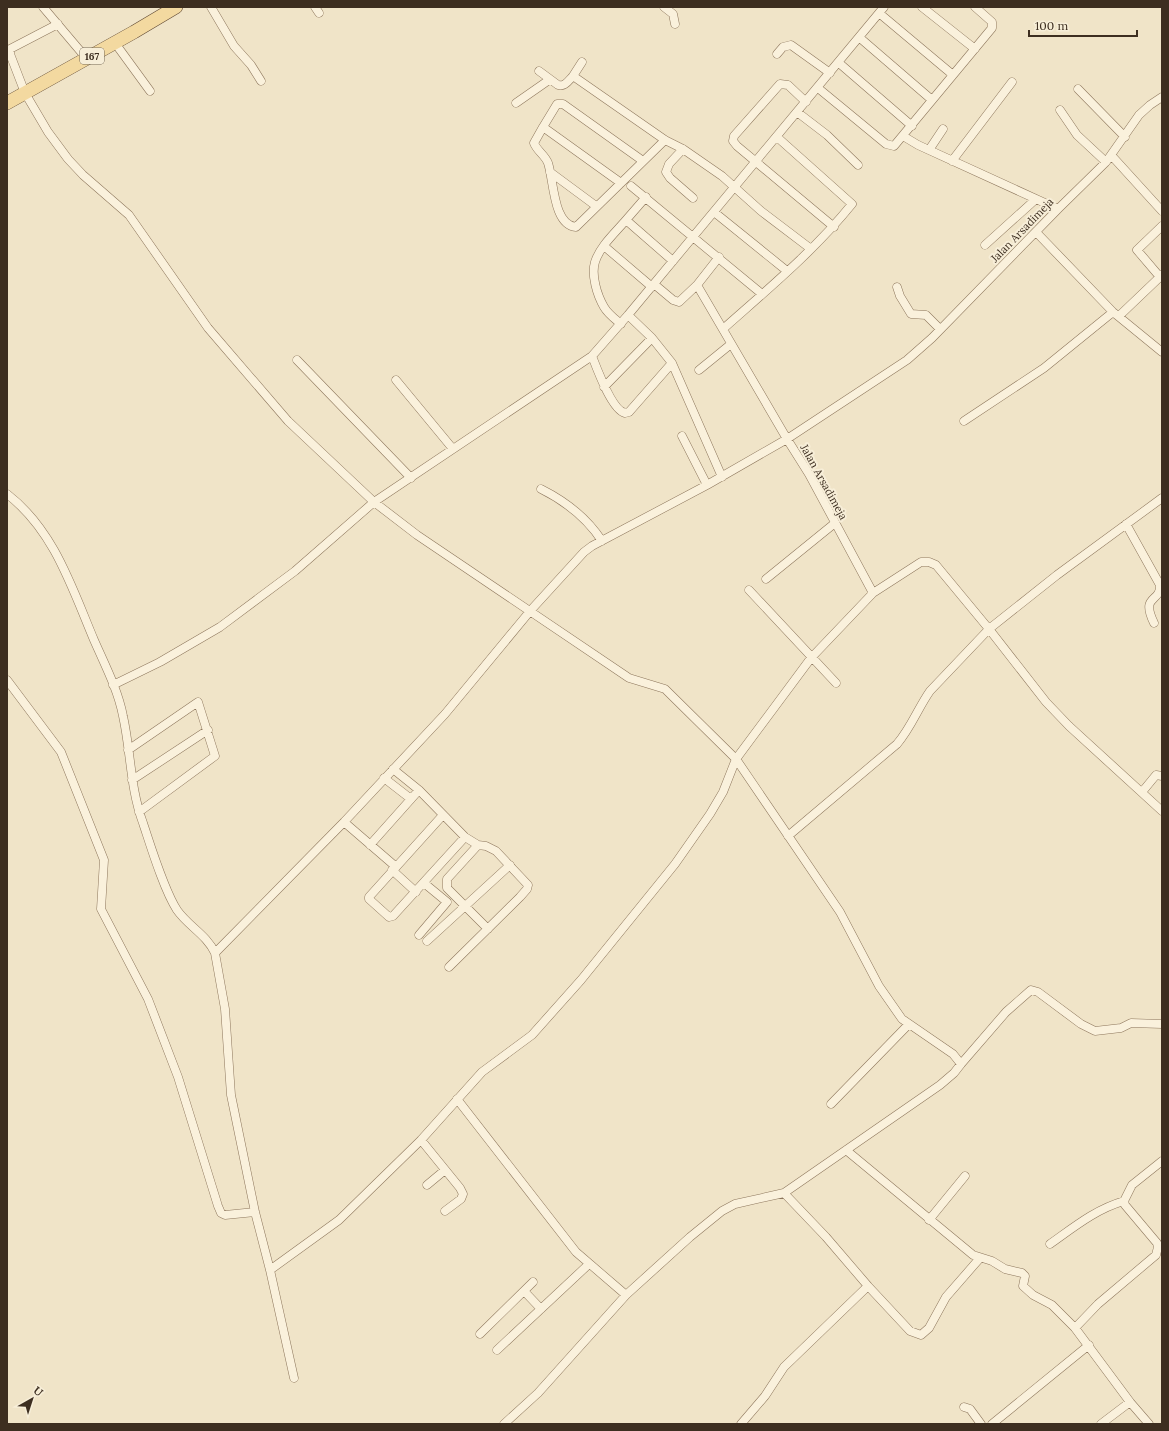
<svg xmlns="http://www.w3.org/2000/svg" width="1169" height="1431" font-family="Lora,serif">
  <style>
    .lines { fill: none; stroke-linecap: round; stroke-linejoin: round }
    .street-casing { stroke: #8d765c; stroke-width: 9 }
    .primary-casing { stroke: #5b4430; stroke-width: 14 }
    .street { stroke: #faf1dc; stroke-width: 8 }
    .primary { stroke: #f3d9a0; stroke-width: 13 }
    .labels { text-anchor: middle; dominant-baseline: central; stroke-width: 4; stroke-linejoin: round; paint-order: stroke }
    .shield { fill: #f7eed8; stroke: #756857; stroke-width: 1 }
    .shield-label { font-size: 10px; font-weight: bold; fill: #3d2e20 }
    .street-label { font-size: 11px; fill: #3d2e20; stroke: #f7eed8 }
  </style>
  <rect width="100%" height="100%" fill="#f0e4c8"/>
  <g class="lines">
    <!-- street casing -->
    <g class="street-casing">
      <path id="street" d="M43,7L87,59
        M211,7L234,46L251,65L261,81
        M315,7L319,13
        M664,7L673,14L675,24
        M922,7L975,49
        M879,13L953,75
        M860,38L932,100
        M115,43L150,91
        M777,54L783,47L791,45L830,73
        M839,63L912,126
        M539,71L558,85C565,87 568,81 573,76L665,140L683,149L722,176L761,211L811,249
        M573,76L582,62
        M818,88L886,144L894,146L992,28V22L975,7
        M1078,89L1125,137
        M806,102L788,85L780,84L734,136L733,141L737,146L834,227
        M516,103L549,80
        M1060,110L1077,135L1106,162
        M797,112L827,135L858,165
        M543,127L534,143C537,151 545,155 548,163C554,181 553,225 576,227L665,140
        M903,136L918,145L1058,209
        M683,149L669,164L666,172L670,178L693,198
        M929,150L943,129
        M1111,155L1162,211
        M952,161L1012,82
        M550,172L596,206
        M621,183L543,127L557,104H563L643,161
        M631,186L762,294
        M646,197L626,220L673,261
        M714,212L787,271
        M1036,232L1113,312L1162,352
        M985,245L1036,199
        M604,246L652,287
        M1160,277L1137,250L1162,226
        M697,285L719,257
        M897,287L900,296L911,314L926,315L940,329
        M1119,316L1162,275
        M621,324C615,319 608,314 604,307C597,295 591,275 595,262C600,246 615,233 626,220
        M723,329C768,289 815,250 852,204L777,137
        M592,356C597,369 612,410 625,413L629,412L672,363L652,338
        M297,360L411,478
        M672,363L722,477
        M699,370L731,344
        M396,380L453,449
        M604,387L652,338L628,315
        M964,421L1044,368L1113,312
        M682,436L707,485
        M541,489C565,501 587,518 602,541
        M7,494C54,530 72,588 94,640C105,665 118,690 123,716C131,752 130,788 143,823C151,847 164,890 177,910C188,926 207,935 215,953L225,1009L231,1095L255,1212L270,1270L339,1220L421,1140L482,1072L532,1035L581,980L675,864L710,814L723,792L736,759L665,689L629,678L417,535L374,502L288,421L208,328L129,215L83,175L68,159L48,132L25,93L10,54V49L58,24
        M1126,524L1160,585C1161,603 1140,594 1154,623
        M766,579L835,523
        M749,590L836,683
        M873,593L809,474L787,439L907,360L932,338L1058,209L1106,162L1139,115L1150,105L1162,97
        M7,680L61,752L104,860L101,909L148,999L178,1077L218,1206L221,1213L225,1215L255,1212
        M113,685L160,662L220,627L295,571L374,502L592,356L628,315L884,7
        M128,750L198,702L215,756L139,812
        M393,769L419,790L465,837L478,845L486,846L496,851L528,885L527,889L520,897L449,967
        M384,778L411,799
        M132,780L208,730
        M1142,792L1156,775L1162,776
        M443,815L369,897V899L389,917L393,916L465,837
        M344,822L395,866
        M788,836L897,744C911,728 918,708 930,691L989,629L1057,575L1162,498
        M370,845L419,790
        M478,845L447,879V888L488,929
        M392,870L416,892
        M419,935L447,902L424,883
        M427,941L510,865
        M215,953L344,822L445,714L531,610L584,552L592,546L707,485L787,439L697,285L679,302L673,300L654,284
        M961,1064L1006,1012L1031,990L1038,992L1081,1024L1095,1031L1121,1028L1131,1023L1162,1024
        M457,1099L576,1252L626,1295
        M831,1104L908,1025
        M421,1140L460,1188L463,1194L461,1199L445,1211
        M846,1150L973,1255L992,1261L1005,1269L1022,1273L1025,1276L1023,1286L1033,1295L1052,1305L1075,1328
        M427,1185L445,1170
        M929,1220L965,1176
        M1050,1244C1074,1227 1096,1209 1124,1201
        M270,1270L294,1378
        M868,1286L910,1331L921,1335L929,1328L946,1297L980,1258
        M524,1291L541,1309
        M480,1334L533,1282
        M497,1350L589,1264
        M1130,1402L1075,1328L1098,1304L1156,1255L1158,1247L1157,1243L1125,1205L1124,1201L1132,1185L1162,1161
        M964,1407L970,1409L981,1424
        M504,1424L538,1393L626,1295L690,1237L722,1211L735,1204L784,1193L940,1085L954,1073L961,1064L953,1054L902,1019L879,986L840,912L736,759L811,658L873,593L921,562H929L936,565L989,629L1046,702L1069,726L1162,811
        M741,1424L765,1396L784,1367L868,1286L826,1237L784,1193
        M992,1424L1089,1345
        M1101,1424L1130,1402L1149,1424"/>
    </g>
    <!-- primary casing -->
    <g class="primary-casing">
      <path id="primary" d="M7,103L134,32L176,7"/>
    </g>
    <!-- street -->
    <use href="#street" class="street"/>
    <!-- primary -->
    <use href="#primary" class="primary"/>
  </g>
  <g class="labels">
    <!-- shield labels -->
    <rect class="shield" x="80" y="48" width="24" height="16" rx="3"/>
    <g class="shield-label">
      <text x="92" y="56">167</text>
    </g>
    <!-- street labels -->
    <g class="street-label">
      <text transform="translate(1022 230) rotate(-46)">Jalan Arsadimeja</text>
      <text transform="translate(824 482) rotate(61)">Jalan Arsadimeja</text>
    </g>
  </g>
  <!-- border -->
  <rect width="1169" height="1431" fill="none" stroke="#3d2e20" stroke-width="16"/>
  <!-- north arrow -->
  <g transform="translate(32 1399) rotate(39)" stroke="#f7eed8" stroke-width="3" paint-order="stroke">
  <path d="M0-3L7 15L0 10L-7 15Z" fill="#3d2e20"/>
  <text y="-6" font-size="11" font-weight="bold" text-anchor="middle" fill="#3d2e20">U</text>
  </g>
  <!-- scale -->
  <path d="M1029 30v6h108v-6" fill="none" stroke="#3d2e20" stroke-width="2"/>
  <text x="1035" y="30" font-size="12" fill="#3d2e20" stroke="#f7eed8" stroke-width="3" paint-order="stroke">100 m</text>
</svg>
